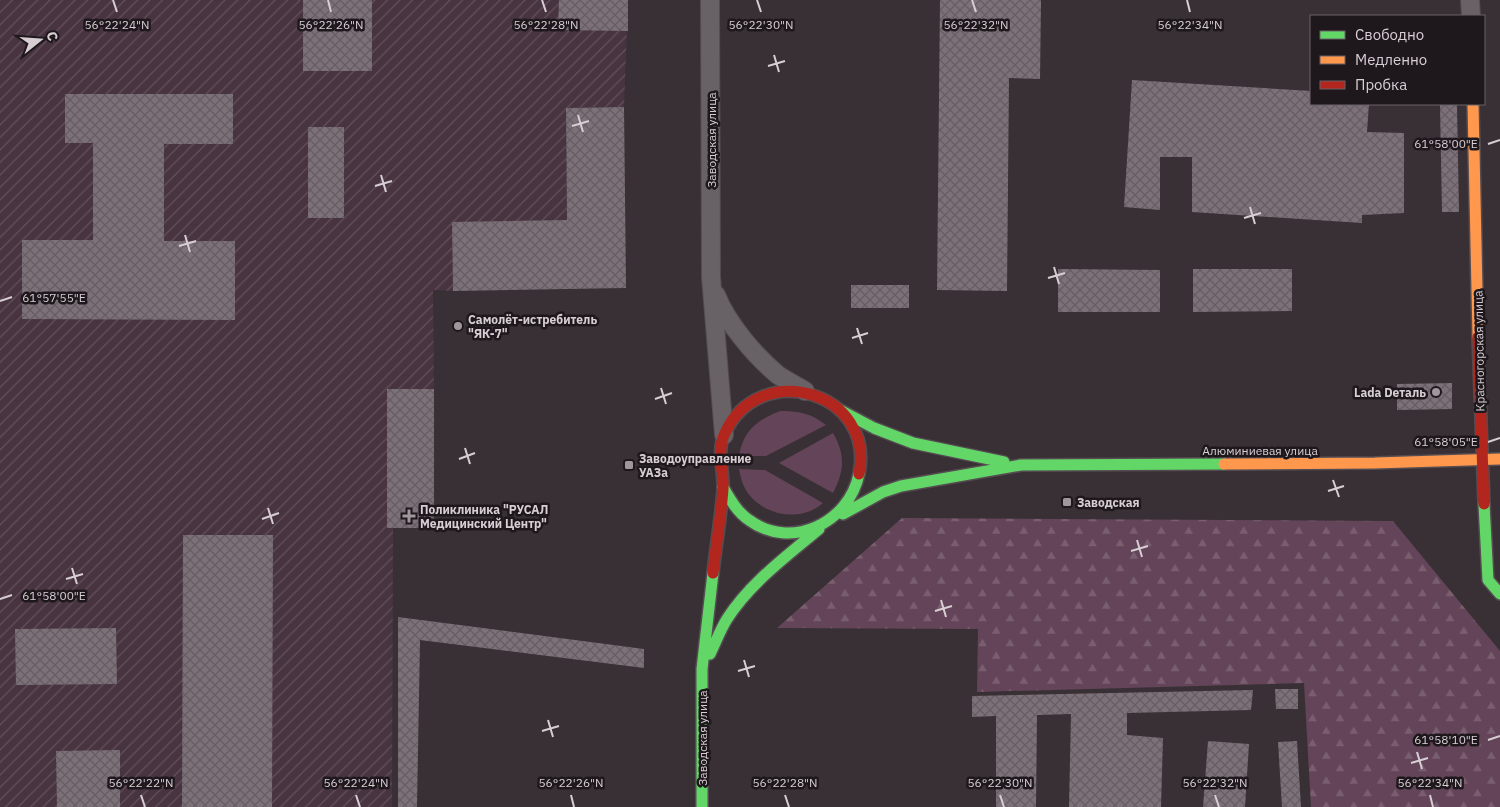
<svg xmlns="http://www.w3.org/2000/svg" width="1500" height="807" font-family="'IBM Plex Sans',sans-serif">
  <style>
    .industrial { fill: url(#industrial-furrows) }
    .green { fill: #644458 }
    .forest { fill: url(#forest-firs) }
    .building { fill: url(#building-cross-hatch) }
    .lines { fill: none; stroke-linecap: round; stroke-linejoin: round }
    .street-casing { stroke: #544c51; stroke-width: 20 }
    .fast-casing { stroke: #544c51; stroke-width: 14 }
    .slow-casing { stroke: #544c51; stroke-width: 14 }
    .jam-casing { stroke: #544c51; stroke-width: 14 }
    .street { stroke: #686165; stroke-width: 18 }
    .fast { stroke: #63d668; stroke-width: 11 }
    .slow { stroke: #ff974d; stroke-width: 11 }
    .jam { stroke: #b3261e; stroke-width: 11 }
    .ticks { fill: none; stroke: #d7ced4; stroke-width: 2 }
    .poi-dot { fill: #9f979c; stroke: #1e181c; stroke-width: 2 }
    .labels { text-anchor: middle; dominant-baseline: central; stroke-width: 5; stroke-linejoin: round; paint-order: stroke }
    .street-label { font-size: 12px; fill: #d7ced4; stroke: #1e181c }
    .poi-label { font-size: 12px; font-weight: bold; fill: #d7ced4; stroke: #1e181c; text-anchor: start }
    .ticks-label { font-size: 12px; text-anchor: middle; fill: #d7ced4; stroke: #1e181c; stroke-width: 5; stroke-linejoin: round; paint-order: stroke }
  </style>
  <defs>
    <pattern id="industrial-furrows" width="10" height="10" patternUnits="userSpaceOnUse" patternTransform="scale(1.25)"><rect width="10" height="10" fill="#483440"/><path d="M-1 1l2-2M0 10L10 0M9 11l2-2" fill="none" stroke="#62505b"/></pattern>
    <pattern id="forest-firs" width="22" height="20" patternUnits="userSpaceOnUse" patternTransform="scale(1.25)"><rect width="22" height="20" fill="#644458"/><path d="M5 1l3.5 6h-7zM16 11l3.5 6h-7z" fill="#795e6f"/></pattern>
    <pattern id="building-cross-hatch" width="8" height="8" patternUnits="userSpaceOnUse" patternTransform="scale(1.25)"><rect width="8" height="8" fill="#7d7179"/><path d="M0 0l8 8M0 8l8-8" fill="none" stroke="#655d62"/></pattern>
  </defs>
  <rect width="100%" height="100%" fill="#383035"/>
  <!-- industrial -->
  <path class="industrial" d="M0,0H628L624,107L566,108L567,220L452,223L453,291L433,290L434,389H387V528H393L392,807H0Z"/>
  <!-- green -->
  <path class="green" d="M780,411C798,411 811,413 826,425L766,456H739C743,431 757,420 780,411Z
    M833,433C846,455 844,472 833,493L779,463Z
    M739,469L765,470L823,503C803,521 770,517 752,498C744,490 741,480 739,469Z"/>
  <!-- forest -->
  <path class="forest" d="M902,518L1393,521L1500,651V807H1311L1304,683L977,692L978,629L777,628Z"/>
  <!-- building -->
  <path class="building" d="M303,0H372V71H303Z
    M559,0H628V31L558,30Z
    M940,0H1041L1040,79L1009,78L1007,291L937,290Z
    M1132,80L1311,91V104H1369L1367,132L1404,133V213L1362,215V223L1192,212V157H1160V210L1124,207Z
    M65,94H233V144H164V241H235V320L22,319V240H93V143H65Z
    M1440,104H1457L1459,212H1442Z
    M624,107L626,288L453,291L452,222L567,220L566,108Z
    M308,127H344V218H308Z
    M1058,269L1160,270V312H1058Z
    M1193,269H1292V311L1193,312Z
    M851,285H909V308H851Z
    M1452,383V409L1397,410V384Z
    M387,389H434V528H387Z
    M183,535H273L272,807H182Z
    M398,617L644,649V668L420,640L417,807H398Z
    M116,628L117,684L16,685L15,629Z
    M1275,689H1298V709H1276Z
    M1253,690L1251,710L1127,713V735L1163,738L1161,807H1069L1071,714L1037,715L1036,807H996V716L972,717V696Z
    M1208,741L1249,744L1245,807H1203Z
    M1297,741L1301,807H1282L1278,742Z
    M120,750V807H57L56,751Z"/>
  <g class="lines">
    <!-- street casing -->
    <g class="street-casing">
      <path id="street" d="M710,0L711,277L724,435
        M1470,0L1471,16
        M716,295C727,323 755,356 778,375C787,381 797,386 805,391"/>
    </g>
    <!-- fast casing -->
    <g class="fast-casing">
      <path id="fast" d="M840,410L874,428L913,443L1004,462
        M723,487C730,499 737,512 749,520C791,551 849,523 859,474
        M1484,504L1488,580L1500,594
        M843,514L883,492L901,486L1021,465L1224,464
        M710,654C716,642 720,630 727,619C750,583 787,556 819,529
        M702,807V669L713,573"/>
    </g>
    <!-- slow casing -->
    <g class="slow-casing">
      <path id="slow" d="M1473,104L1478,337
        M1224,464L1375,463L1500,459"/>
    </g>
    <!-- jam casing -->
    <g class="jam-casing">
      <path id="jam" d="M1478,337L1484,504
        M713,573C716,545 721,517 723,489C724,470 716,451 725,433C760,358 876,392 859,474"/>
    </g>
    <!-- street -->
    <use href="#street" class="street"/>
    <!-- fast -->
    <use href="#fast" class="fast"/>
    <!-- slow -->
    <use href="#slow" class="slow"/>
    <!-- jam -->
    <use href="#jam" class="jam"/>
  </g>
  <!-- ticks -->
  <path class="ticks" d="M113,0L117,12M328,0L331,12M542,0L546,12M757,0L761,12M972,0L976,12M1187,0L1190,12M774,55L779,72M768,66L785,61M578,115L583,132M572,126L589,121M1488,144L1500,140M381,175L386,192M375,186L392,181M1250,207L1255,224M1244,218L1261,213M185,235L190,252M179,246L196,241M1054,267L1059,284M1048,278L1065,273M0,301L12,297M857,328L862,344M852,338L868,333M661,388L666,404M655,399L672,393M1488,442L1500,438M465,448L470,464M459,459L475,453M1333,480L1339,497M1328,491L1344,486M268,508L273,524M262,519L279,513M1137,540L1142,557M1131,551L1148,546M72,568L77,584M66,579L83,574M0,599L12,595M941,600L946,617M935,611L952,606M744,660L749,677M738,671L755,666M548,720L553,737M542,731L559,726M1488,740L1500,736M1417,752L1422,769M1411,763L1428,758M141,795L145,807M356,795L360,807M571,795L574,807M785,795L789,807M1000,795L1004,807M1215,795L1219,807M1430,795L1433,807"/>
  <!-- markers -->
  <g class="poi-dot">
    <circle cx="458" cy="326" r="5"/>
    <circle cx="1436" cy="392" r="5"/>
    <rect x="624" y="460" width="10" height="10" rx="2.5"/>
    <rect x="1062" y="497" width="10" height="10" rx="2.5"/>
    <path d="M406.5 508.5h5v5h5v5h-5v5h-5v-5h-5v-5h5z"/>
  </g>
  <g class="labels">
    <!-- street labels -->
    <g class="street-label">
      <text transform="translate(711 140) rotate(-90)">Заводская улица</text>
      <text transform="translate(1479 351) rotate(-91)">Красногорская улица</text>
      <text x="1260" y="450">Алюминиевая улица</text>
      <text transform="translate(702 738) rotate(-90)">Заводская улица</text>
    </g>
    <!-- poi labels -->
    <g class="poi-label">
      <text x="468" y="319">Самолёт-истребитель<tspan x="468" dy="14">"ЯК-7"</tspan></text>
      <text x="1426" y="392" text-anchor="end">Lada Dеталь</text>
      <text x="639" y="458">Заводоуправление<tspan x="639" dy="14">УАЗа</tspan></text>
      <text x="1077" y="502">Заводская</text>
      <text x="420" y="509">Поликлиника "РУСАЛ<tspan x="420" dy="14">Медицинский Центр"</tspan></text>
    </g>
  </g>
  <g class="ticks-label">
    <text x="117" y="29">56°22'24"N</text>
    <text x="331" y="29">56°22'26"N</text>
    <text x="546" y="29">56°22'28"N</text>
    <text x="761" y="29">56°22'30"N</text>
    <text x="976" y="29">56°22'32"N</text>
    <text x="1190" y="29">56°22'34"N</text>
    <text x="1446" y="148">61°58'00"E</text>
    <text x="54" y="302">61°57'55"E</text>
    <text x="1446" y="446">61°58'05"E</text>
    <text x="54" y="600">61°58'00"E</text>
    <text x="1446" y="744">61°58'10"E</text>
    <text x="141" y="787">56°22'22"N</text>
    <text x="356" y="787">56°22'24"N</text>
    <text x="571" y="787">56°22'26"N</text>
    <text x="785" y="787">56°22'28"N</text>
    <text x="1000" y="787">56°22'30"N</text>
    <text x="1215" y="787">56°22'32"N</text>
    <text x="1430" y="787">56°22'34"N</text>
  </g>
  <!-- legend -->
  <rect x="1310" y="15" width="175" height="90" fill="#1e181c" stroke="#686166"/>
  <rect x="1320" y="31" width="25" height="8" fill="#63d668" stroke="#686166"/>
  <text x="1355" y="40" font-size="15" fill="#d7ced4">Свободно</text>
  <rect x="1320" y="56" width="25" height="8" fill="#ff974d" stroke="#686166"/>
  <text x="1355" y="65" font-size="15" fill="#d7ced4">Медленно</text>
  <rect x="1320" y="81" width="25" height="8" fill="#b3261e" stroke="#686166"/>
  <text x="1355" y="90" font-size="15" fill="#d7ced4">Пробка</text>
  <!-- north arrow -->
  <g transform="translate(40 40) rotate(73)" stroke="#1e181c" stroke-width="4" paint-order="stroke">
  <path d="M0-4L9 19L0 12L-9 19Z" fill="#d7ced4"/>
  <text y="-8" font-size="14" font-weight="bold" text-anchor="middle" fill="#d7ced4">С</text>
  </g>
</svg>
